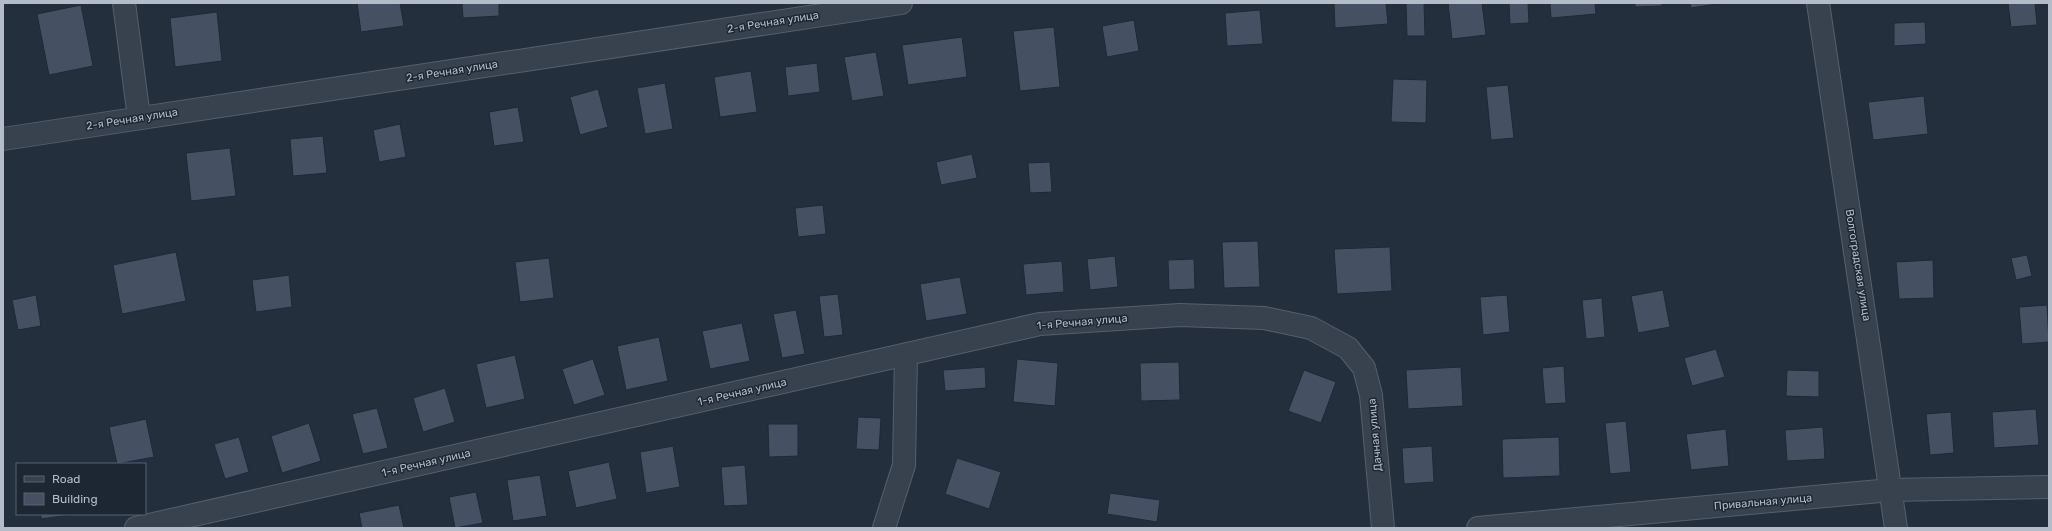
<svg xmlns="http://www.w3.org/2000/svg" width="2052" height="531" font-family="Rubik,sans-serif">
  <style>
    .building { fill: #455162; stroke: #1f2835 }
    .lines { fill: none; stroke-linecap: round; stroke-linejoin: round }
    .minor-casing { stroke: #565f6c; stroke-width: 24 }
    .tertiary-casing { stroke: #565f6c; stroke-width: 24 }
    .minor { stroke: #38414e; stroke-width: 22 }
    .tertiary { stroke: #38414e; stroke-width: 22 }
    .labels { text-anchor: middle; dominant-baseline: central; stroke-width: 3; stroke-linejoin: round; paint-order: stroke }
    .street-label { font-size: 11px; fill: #b4bcc9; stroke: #1d2633 }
  </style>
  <rect width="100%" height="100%" fill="#242f3e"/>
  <!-- building -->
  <path class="building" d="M357,3H400L404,26L361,32Z
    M462,3H499V16L463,18Z
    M1334,3H1386L1388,24L1335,28Z
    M1406,3H1424L1425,36H1407Z
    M1448,3H1482L1486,35L1452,39Z
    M1509,3H1528L1529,23L1510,24Z
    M1550,3H1595L1596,14L1551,18Z
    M1635,3H1662V6L1635,7Z
    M1690,3H1723L1691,8Z
    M2008,3H2035L2037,25L2011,27Z
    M81,5L93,66L49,75L37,14Z
    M1260,10L1263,44L1227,46L1225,13Z
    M217,12L222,61L175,67L170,18Z
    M1134,20L1139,51L1107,57L1102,26Z
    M1925,22L1926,44L1894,46V23Z
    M1054,27L1060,87L1020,91L1013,31Z
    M962,37L967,77L908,85L902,45Z
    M876,52L884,96L852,101L844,57Z
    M817,63L820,92L788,96L785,67Z
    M751,71L757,112L720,117L714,77Z
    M1393,79L1427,80L1426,123L1391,122Z
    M665,83L673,129L645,134L637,88Z
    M1508,85L1514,138L1491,140L1486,87Z
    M598,89L608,127L580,135L570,97Z
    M1924,96L1928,134L1873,140L1868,102Z
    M518,107L524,142L494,146L489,112Z
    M400,124L406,157L379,162L373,130Z
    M323,136L327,173L293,176L290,139Z
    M230,148L236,196L191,201L186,153Z
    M972,154L977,178L941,185L936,162Z
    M1050,162L1052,192L1030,193L1028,163Z
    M823,205L826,234L798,237L795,208Z
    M1258,241L1260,287L1224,288L1222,242Z
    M1390,247L1392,291L1337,294L1334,249Z
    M176,252L186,301L122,314L113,265Z
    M2027,255L2032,276L2016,280L2011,258Z
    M1115,256L1118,287L1090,290L1087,259Z
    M549,258L554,298L520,302L515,262Z
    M1194,259L1195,289L1169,290L1168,260Z
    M1933,260L1934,298L1899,299L1896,262Z
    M1062,261L1064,292L1026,295L1023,264Z
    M289,275L292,307L256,312L252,280Z
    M960,277L967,314L926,321L920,284Z
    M1663,290L1670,327L1638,333L1631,296Z
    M838,294L843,335L824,337L819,296Z
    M36,295L41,326L18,330L12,300Z
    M1507,295L1510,332L1483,335L1480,297Z
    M1602,298L1605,337L1586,339L1582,300Z
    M2047,305L2049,342L2022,344L2019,307Z
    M796,310L805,354L782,358L773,314Z
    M742,323L750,361L710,369L702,331Z
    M659,337L668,381L626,390L617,346Z
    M1716,349L1725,377L1692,386L1684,358Z
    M515,355L525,399L486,408L476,364Z
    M593,359L605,395L574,405L562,369Z
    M1017,359L1058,363L1055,406L1013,402Z
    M1179,362L1180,400L1141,401L1140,363Z
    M1564,366L1566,403L1545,404L1542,368Z
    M985,367L986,388L945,391L943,370Z
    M1461,367L1463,406L1408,409L1406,370Z
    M1304,370L1336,382L1321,423L1288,411Z
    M1787,370L1819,371V397L1786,396Z
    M445,388L455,422L423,432L413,398Z
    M377,408L388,448L363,454L352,414Z
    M2036,409L2039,445L1994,448L1992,412Z
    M1951,412L1954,453L1930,455L1926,414Z
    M858,417L881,418L879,450L856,449Z
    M146,419L154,457L117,464L109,427Z
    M1626,421L1631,472L1610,474L1605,423Z
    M309,423L321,461L282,473L271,436Z
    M768,424H798V456L769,457Z
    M1823,427L1825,459L1787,461L1785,430Z
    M1726,429L1729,466L1691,470L1686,434Z
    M239,437L249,472L225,479L214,444Z
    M1559,437L1560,476L1503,478L1502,439Z
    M673,446L680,487L646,493L640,452Z
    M1432,446L1434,482L1404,484L1402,448Z
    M957,458L1001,472L989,509L945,494Z
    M609,462L617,499L576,508L568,471Z
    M745,465L748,505L724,506L721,467Z
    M540,475L547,516L513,521L507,480Z
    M476,492L483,523L455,528L449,497Z
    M1110,493L1160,500L1157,522L1107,514Z
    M399,505L404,528H362L359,513Z
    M41,514H76L41,519Z"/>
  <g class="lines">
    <!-- minor casing -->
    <g class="minor-casing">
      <path id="minor" d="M124,3L139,118
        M3,139L901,3
        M136,528L1040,324L1180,315L1264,318L1311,328L1348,348L1364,368L1371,395L1383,528
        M884,528L904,465L906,355
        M1478,528L1891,490L2049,487"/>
    </g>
    <!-- tertiary casing -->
    <g class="tertiary-casing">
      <path id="tertiary" d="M1818,3L1896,528"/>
    </g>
    <!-- minor -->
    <use href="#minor" class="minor"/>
    <!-- tertiary -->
    <use href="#tertiary" class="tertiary"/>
  </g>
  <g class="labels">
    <!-- street labels -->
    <g class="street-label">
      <text transform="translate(773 22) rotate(-9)">2-я Речная улица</text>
      <text transform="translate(452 71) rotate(-9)">2-я Речная улица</text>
      <text transform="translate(132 119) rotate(-9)">2-я Речная улица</text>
      <text transform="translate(1858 265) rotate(81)">Волгоградская улица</text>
      <text transform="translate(1082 322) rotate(-5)">1-я Речная улица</text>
      <text transform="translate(742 392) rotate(-13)">1-я Речная улица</text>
      <text transform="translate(1375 435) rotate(-95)">Дачная улица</text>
      <text transform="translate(426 463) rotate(-13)">1-я Речная улица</text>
      <text transform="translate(1763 502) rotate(-5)">Привальная улица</text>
    </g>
  </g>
  <!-- border -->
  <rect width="2052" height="531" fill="none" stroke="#b4bcc9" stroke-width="8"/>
  <!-- legend -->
  <rect x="16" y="463" width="130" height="52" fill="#1d2633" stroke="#59626f"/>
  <rect x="24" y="476" width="20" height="6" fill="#38414e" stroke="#59626f"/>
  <text x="52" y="483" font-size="12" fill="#b4bcc9">Road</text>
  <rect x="24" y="493" width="20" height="12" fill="#455162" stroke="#59626f"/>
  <text x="52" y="503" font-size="12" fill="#b4bcc9">Building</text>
</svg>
